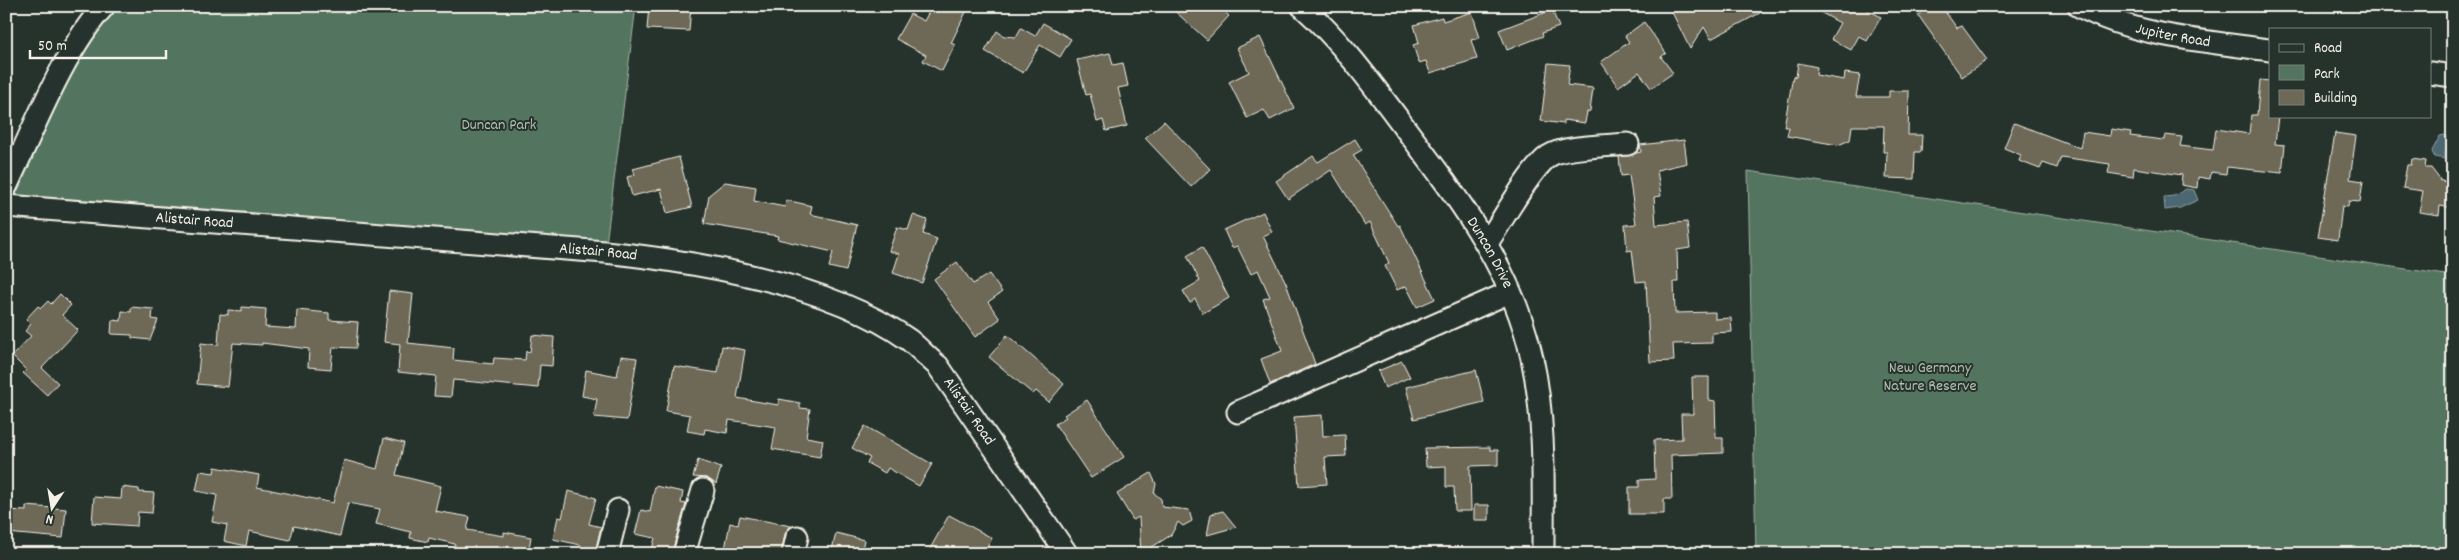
<svg xmlns="http://www.w3.org/2000/svg" width="2459" height="560" font-family="Dekko,sans-serif">
  <style>
    .green { fill: #53745f; stroke: #a4b2a4 }
    .water { fill: #4c6772; stroke: #8f9ea1 }
    .building { fill: #6e6956; stroke: #f4f1e8 }
    .lines { fill: none; stroke-linecap: round; stroke-linejoin: round }
    .minor-casing { stroke: #f4f1e8; stroke-width: 25 }
    .minor { stroke: #26332d; stroke-width: 21 }
    .labels { text-anchor: middle; dominant-baseline: central; stroke-width: 4; stroke-linejoin: round; paint-order: stroke }
    .street-label { font-size: 16px; fill: #f4f1e8; stroke: #26332d }
    .park-label { font-size: 16px; fill: #b4bfb1; stroke: #26332d }
  </style>
  <rect width="100%" height="100%" fill="#26332d"/>
  <filter id="ink" filterUnits="userSpaceOnUse"><feTurbulence type="fractalNoise" baseFrequency=".02" numOctaves="2"/><feDisplacementMap in="SourceGraphic" scale="10" xChannelSelector="R" yChannelSelector="G"/><feConvolveMatrix kernelMatrix="1 2 1 2 8 2 1 2 1" color-interpolation-filters="sRGB"/></filter>
  <g filter="url(#ink)">
    <!-- green -->
    <path class="green" d="M111,6H636L605,252L6,206L80,36Z
      M1748,171L2453,276V554H1756Z"/>
    <!-- water -->
    <path class="water" d="M2445,135L2449,137L2451,143L2445,153V159L2434,157L2432,151L2440,136Z
      M2186,189L2194,190L2198,200L2180,208L2165,210L2164,197L2174,196Z"/>
    <!-- building -->
    <path class="building" d="M649,6H691L689,31L647,29Z
      M932,6H955L966,12L951,43L955,45L942,71L923,61L926,55L896,39L910,14L924,21Z
      M1169,6H1219L1229,16L1207,40Z
      M1669,6H1773L1711,39L1704,27L1690,49Z
      M1809,6H1861L1881,17L1867,41L1859,36L1851,50L1831,39L1840,23Z
      M1931,6H1941L1957,28L1962,26L1987,60L1962,77L1918,15Z
      M1552,10L1559,27L1542,33L1543,36L1507,50L1499,30Z
      M1472,12L1480,38L1471,40L1477,59L1430,73L1426,61L1419,63L1413,45L1419,43L1414,25L1442,17L1443,21Z
      M1644,22L1666,53L1661,57L1673,73L1651,88L1639,72L1618,87L1601,62L1629,42L1625,36Z
      M1043,23L1071,39L1060,57L1040,45L1023,73L985,51L997,31L1004,36L1016,37L1021,28L1035,36Z
      M1260,37L1294,108L1270,120L1264,110L1247,118L1229,82L1249,72L1237,48Z
      M1110,53L1113,65L1123,63L1128,86L1118,88L1127,126L1106,131L1103,120L1097,122L1090,94L1086,95L1077,60Z
      M1548,63L1570,65L1567,85L1593,88L1590,111L1587,112L1585,123L1564,120V124L1541,121Z
      M1798,63L1817,67L1816,75L1844,80L1845,73L1860,75L1856,97H1889V91H1909L1908,135H1922L1921,152H1915L1914,179L1886,178L1887,152H1883L1884,126H1852L1850,140L1838,145L1787,136L1789,127H1784L1793,76L1796,77Z
      M2260,80L2270,81V116H2278L2275,144L2285,145L2282,173L2227,167L2226,174L2211,172L2210,179L2198,177L2197,188L2181,185L2182,175L2134,168L2133,177L2108,173L2110,164L2061,157L2057,168L2043,163L2040,169L2019,161L2021,155L2004,148L2014,123L2080,148L2083,132L2110,136L2111,129L2131,132L2130,136L2164,140L2165,135L2182,137L2180,146L2213,150L2216,129L2249,134L2251,115H2257Z
      M1164,121L1210,169L1191,187L1145,138Z
      M2335,133L2356,136L2350,179L2363,181L2360,202L2349,201L2348,207L2342,206L2338,240L2318,237Z
      M1355,139L1362,150L1353,155L1398,226L1400,225L1435,299L1417,307L1406,286L1397,290L1385,266L1389,263L1370,222L1365,225L1331,170L1288,199L1276,181L1313,156L1318,162Z
      M1684,140L1687,163L1657,170L1661,196L1654,197L1656,225L1687,222L1690,248L1677,250L1678,282H1674L1675,313L1715,312V319L1731,318L1732,332L1712,333V343L1673,344L1674,361L1650,362L1646,281L1636,282L1632,250L1627,251L1625,225L1636,224L1629,175L1621,176L1619,157L1641,152L1640,145Z
      M679,157L692,207L667,213L661,189L632,196L627,177L635,175L633,169Z
      M2412,159L2426,161L2425,168H2431L2441,181L2453,183V208L2440,206L2439,215L2419,212L2423,191L2403,188L2407,165H2411Z
      M725,182L756,187L754,201L785,207L786,200L812,206L810,214L857,225L846,271L829,267L833,252L777,239L778,236L704,224L709,195Z
      M1263,212L1272,232L1263,236L1286,283L1315,364L1270,384L1261,359L1282,351L1263,299L1270,297L1258,270L1251,274L1237,246L1232,248L1224,230Z
      M913,215L927,220L923,234L937,239L922,283L893,273L899,254L889,251L897,227L908,230Z
      M1202,247L1229,298L1203,313L1195,299L1190,303L1183,291L1200,281L1187,256Z
      M957,262L973,284L989,274L1002,292L988,302L1000,319L975,337L934,279Z
      M389,291L413,294L408,343L454,348L453,360L493,364L494,358L525,360L526,351L530,352L532,335L554,337L552,366L540,365L538,388L453,380L451,397L434,396L436,376L398,372L400,344L384,342Z
      M60,294L71,305L62,315L78,330L42,368L58,383L47,395L23,373L26,370L12,356L31,336L25,331L31,324L26,319L38,306L41,308L48,301L51,304Z
      M131,307L153,309L152,319L158,320L150,340L132,338V335L111,334L112,320L121,321L122,311L131,312Z
      M242,307L266,309L265,327L296,329L297,310L329,313V320L358,322L356,348L333,347L331,369L308,367L309,349L262,343V345L233,343L228,387L197,384L201,343L218,345L220,314L228,315V310L242,311Z
      M1007,335L1064,384L1049,402L1036,391L1033,394L989,357Z
      M722,346L745,350L737,398L778,405L779,399L800,403V408L810,409L806,437L823,440L820,457L772,449L776,427L729,420L727,433L705,429L704,434L687,431L690,415L666,411L674,366L718,373Z
      M621,356L637,358L627,420L594,417L597,399L582,396L586,370L617,376Z
      M1402,361L1410,377L1385,388L1378,371Z
      M1476,370L1484,402L1414,419L1406,387Z
      M1692,377H1709V400L1715,401L1716,438H1723V453L1671,455L1672,499H1664V514H1629V487H1639V480L1655,479L1654,440L1682,439L1681,414H1693Z
      M1087,400L1124,457L1091,478L1055,424L1066,417L1064,415Z
      M1322,415L1323,436L1345,435L1346,456L1325,457L1327,484L1299,486L1294,417Z
      M865,426L932,464L919,486L888,468L885,473L867,463L870,458L852,448Z
      M384,438L404,443L396,475L441,486L435,511L470,517L467,530L504,536V532L531,537L528,554H453L455,544L429,538L428,542L410,538L411,532L376,524L380,509L348,503L340,536L294,526L290,540L249,531L246,546L224,541L227,525L212,522L217,495L196,491L200,471L214,473L215,467L259,475L257,487L333,503L344,460L377,469Z
      M1490,447V450H1498V465L1470,466L1471,511H1455L1454,487H1446V466L1426,467L1425,448Z
      M698,460L721,468L716,484L707,478L693,477Z
      M1151,473L1156,484L1154,493L1161,499L1162,507L1189,510L1192,521L1183,526L1178,522L1171,535L1141,554L1139,517L1133,520L1117,494Z
      M655,486L683,492L681,503L686,504L672,552L652,549L655,538L635,534L641,510L650,512Z
      M122,487L139,489V492L154,493L152,513L138,512L137,526L92,523L94,497L121,499Z
      M568,491L596,498L589,524L601,527L595,552L580,549L581,545L553,539L558,517L562,518Z
      M1474,505H1489V520H1474Z
      M26,506L66,509L63,538L6,533V510L26,511Z
      M1223,511L1236,527L1207,535L1211,514Z
      M949,515L992,538L984,554H927Z
      M740,516L791,526L785,534L781,554H724L730,523L738,525Z
      M836,533L864,540L861,554H831Z"/>
    <g class="lines">
      <!-- minor casing -->
      <g class="minor-casing">
        <g id="minor">
          <path id="s1" d="M1302,6C1342,42 1373,85 1405,128C1459,200 1512,267 1532,358C1546,422 1543,488 1543,554"/>
          <path id="s2" d="M2079,6C2137,37 2206,41 2270,50"/>
          <path d="M2430,73L2453,76"/>
          <path d="M6,187C33,131 63,51 104,6"/>
          <path id="s3" d="M6,206L605,252C699,262 831,284 909,340C919,348 928,358 938,366L1067,554"/>
          <path d="M1487,243C1501,223 1531,168 1549,156C1564,146 1609,146 1628,144"/>
          <path d="M1238,412L1510,292"/>
          <path d="M607,554L618,510"/>
          <path d="M684,554L703,490"/>
          <path d="M793,554L797,537"/>
        </g>
      </g>
      <!-- minor -->
      <use href="#minor" class="minor"/>
    </g>
  </g>
  <g class="labels">
    <!-- street labels -->
    <g class="street-label">
      <text stroke="none"><textPath href="#s2" startOffset="99">Jupiter Road</textPath></text>
      <text stroke="none"><textPath href="#s3" startOffset="189">Alistair Road</textPath></text>
      <text stroke="none"><textPath href="#s3" startOffset="594">Alistair Road</textPath></text>
      <text stroke="none"><textPath href="#s1" startOffset="311">Duncan Drive</textPath></text>
      <text stroke="none"><textPath href="#s3" startOffset="1014">Alistair Road</textPath></text>
    </g>
    <!-- park labels -->
    <g class="park-label">
      <text x="499" y="125">Duncan Park</text>
      <text x="1930" y="368">New Germany<tspan x="1930" dy="18">Nature Reserve</tspan></text>
    </g>
  </g>
  <!-- margin -->
  <rect width="2459" height="560" fill="none" stroke="#26332d" stroke-width="25"/>
  <rect x="12" y="12" width="2434" height="535" fill="none" stroke="#f4f1e8" stroke-width="2" filter="url(#ink)"/>
  <!-- legend -->
  <rect x="2269" y="28" width="162" height="90" fill="#26332d" stroke="#787f78"/>
  <rect x="2279" y="44" width="25" height="8" fill="#26332d" stroke="#787f78"/>
  <text x="2314" y="52" font-size="15" fill="#f4f1e8">Road</text>
  <rect x="2279" y="65" width="25" height="15" fill="#53745f" stroke="#787f78"/>
  <text x="2314" y="78" font-size="15" fill="#f4f1e8">Park</text>
  <rect x="2279" y="90" width="25" height="15" fill="#6e6956" stroke="#787f78"/>
  <text x="2314" y="102" font-size="15" fill="#f4f1e8">Building</text>
  <!-- north arrow -->
  <g transform="translate(52 508) rotate(192)" stroke="#26332d" stroke-width="4" paint-order="stroke">
  <path d="M0-4L9 19L0 12L-9 19Z" fill="#f4f1e8"/>
  <text y="-8" font-size="14" font-weight="bold" text-anchor="middle" fill="#f4f1e8">N</text>
  </g>
  <!-- scale -->
  <path d="M30 50v8h136v-8" fill="none" stroke="#f4f1e8" stroke-width="2.5"/>
  <text x="38" y="50" font-size="15" fill="#f4f1e8" stroke="#26332d" stroke-width="4" paint-order="stroke">50 m</text>
</svg>
